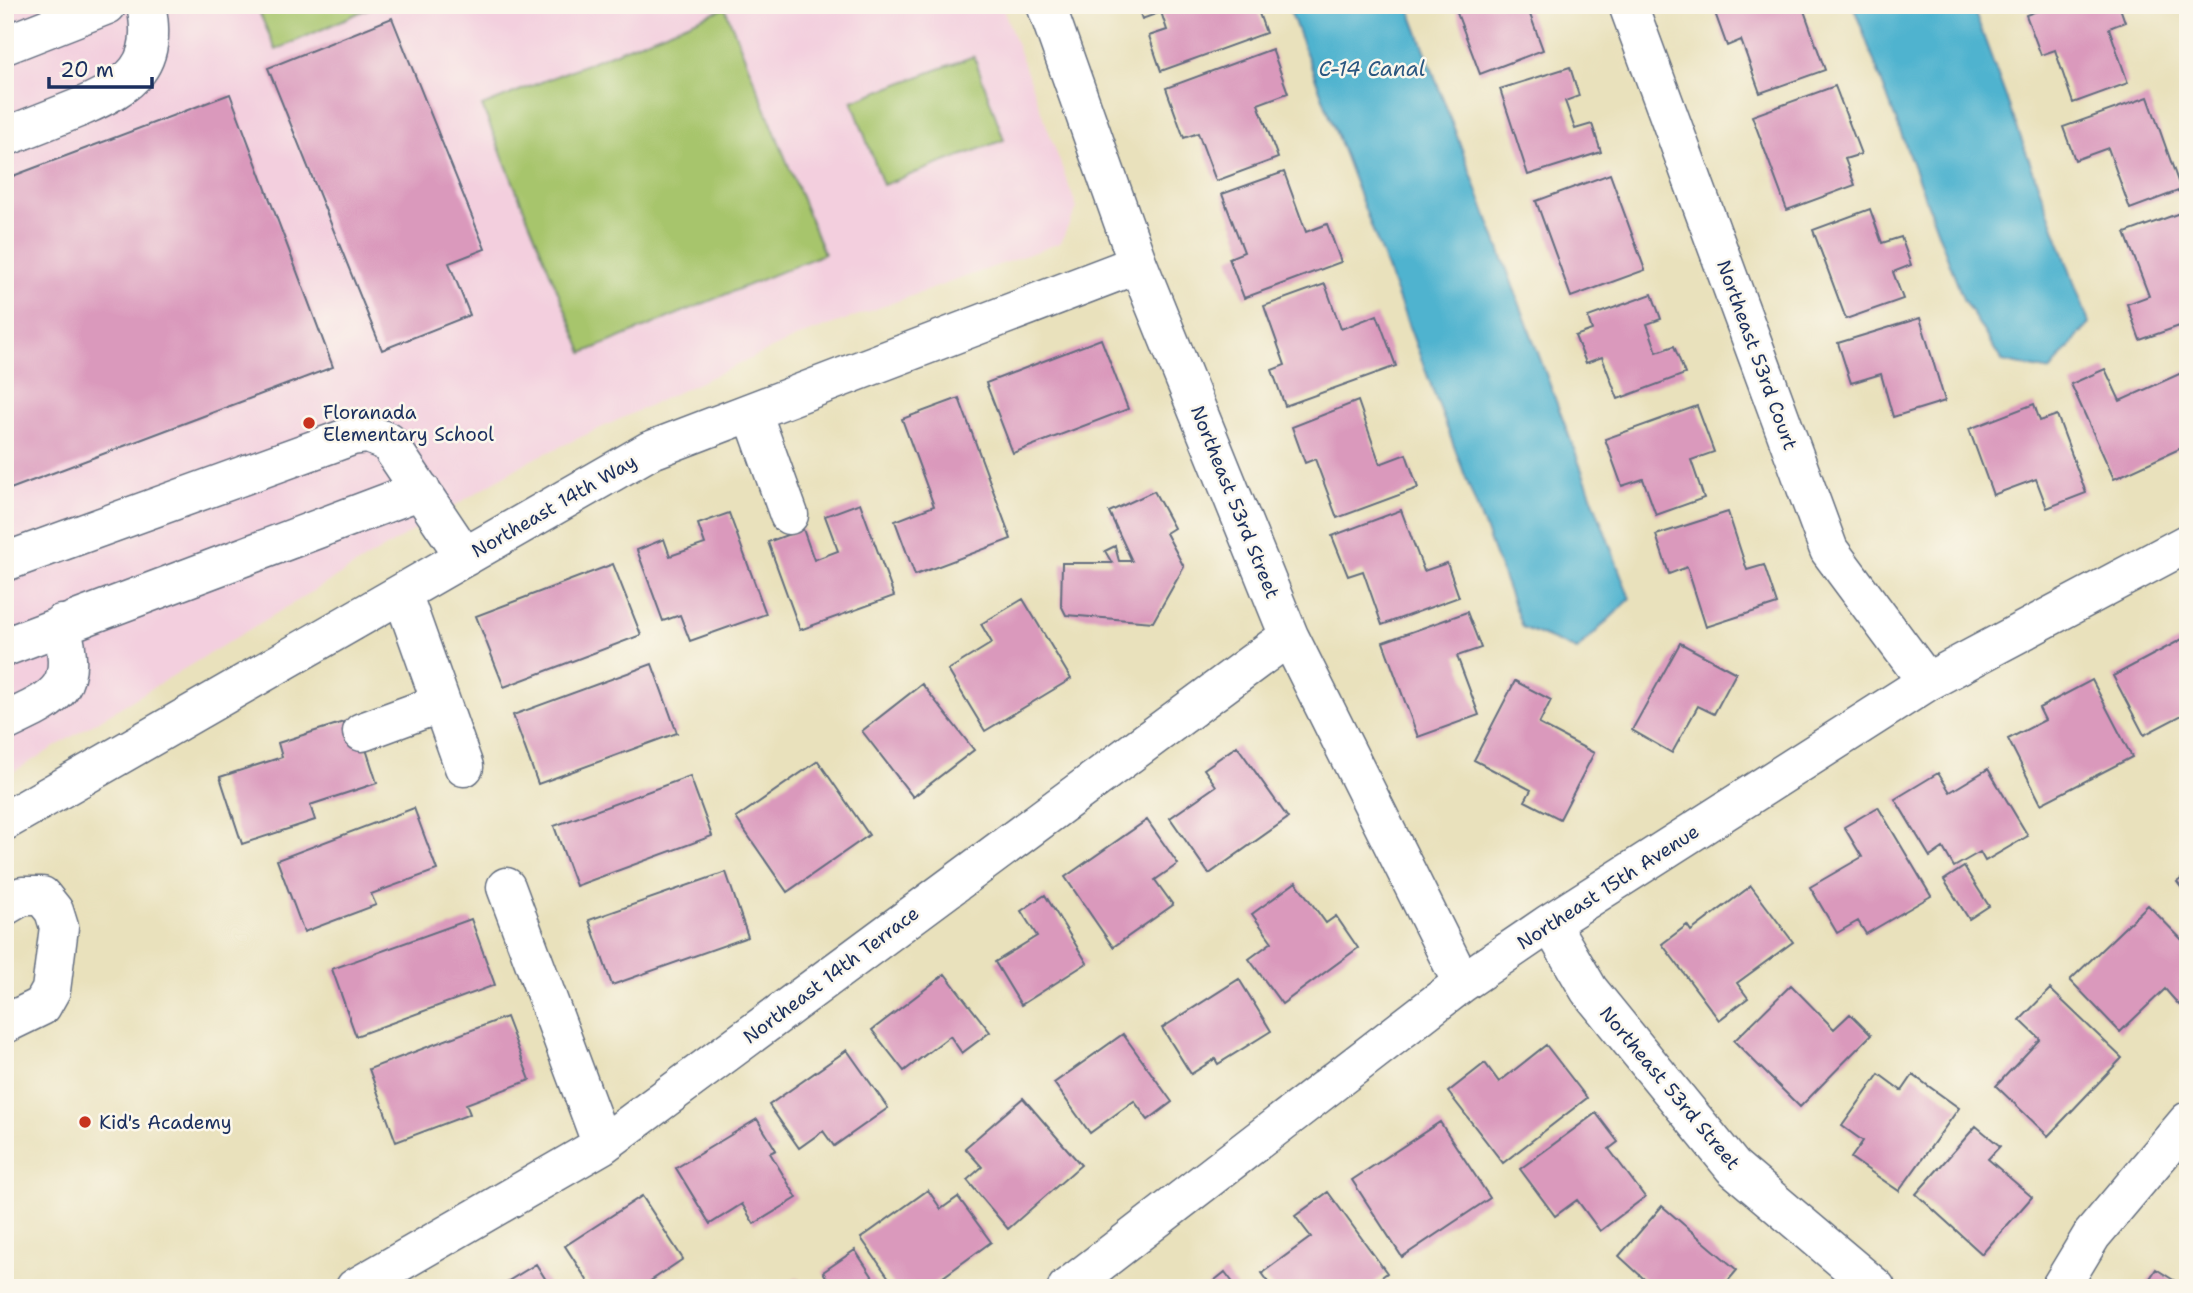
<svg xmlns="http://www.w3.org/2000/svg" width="2193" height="1293" font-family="'Shantell Sans',sans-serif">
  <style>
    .built { fill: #f3cfde }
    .green { fill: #a7c56c; stroke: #617a65; stroke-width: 2 }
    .water { fill: #50b3cf; stroke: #367196; stroke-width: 2 }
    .building { fill: #da99bc }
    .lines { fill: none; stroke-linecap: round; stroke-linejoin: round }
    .minor-casing { stroke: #636d7f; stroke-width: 41 }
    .minor { stroke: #fff; stroke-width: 38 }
    .poi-dot { fill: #c8321e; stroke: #fbf7ec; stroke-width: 2.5 }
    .labels { text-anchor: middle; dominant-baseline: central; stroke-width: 5; stroke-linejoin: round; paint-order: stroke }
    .street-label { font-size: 19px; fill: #1b2f5e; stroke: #fbf7ec }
    .poi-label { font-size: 19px; fill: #1b2f5e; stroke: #fbf7ec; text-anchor: start }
    .water-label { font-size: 21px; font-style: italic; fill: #2b5780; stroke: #fbf7ec }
  </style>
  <rect width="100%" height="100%" fill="#fbf7ec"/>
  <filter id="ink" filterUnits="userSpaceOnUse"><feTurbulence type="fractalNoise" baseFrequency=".0143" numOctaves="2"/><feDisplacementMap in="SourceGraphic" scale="14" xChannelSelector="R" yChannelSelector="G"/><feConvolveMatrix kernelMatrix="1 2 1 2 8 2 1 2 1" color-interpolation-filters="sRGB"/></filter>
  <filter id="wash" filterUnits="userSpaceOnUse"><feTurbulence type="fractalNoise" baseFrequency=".00686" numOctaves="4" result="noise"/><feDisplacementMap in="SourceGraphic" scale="28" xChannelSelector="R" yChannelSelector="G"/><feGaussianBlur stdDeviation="1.57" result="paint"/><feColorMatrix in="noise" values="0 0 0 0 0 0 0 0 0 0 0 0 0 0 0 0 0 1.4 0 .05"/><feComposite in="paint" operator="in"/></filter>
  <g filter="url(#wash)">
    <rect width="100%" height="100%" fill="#e9e1bc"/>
    <!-- built -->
    <path class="built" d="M5,5H1002L1077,208L1060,243L800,336L527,462L5,777Z"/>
    <!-- green -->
    <path class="green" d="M256,5H376L276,50Z
      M725,8L824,254L583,353L482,106Z
      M974,56L1004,140L883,185L852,101Z"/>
    <!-- water -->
    <path class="water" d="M1288,5H1408L1630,599L1577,650L1522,627Z
      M1853,5H1972L2089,323L2050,371L2002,361L1963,299Z"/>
    <g id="blocks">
      <!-- building -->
      <path class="building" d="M1137,5H1256L1266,33L1161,71L1149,36L1167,30L1161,12L1142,19Z
        M1454,5H1536L1528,9L1543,50L1480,74Z
        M1727,5H1802L1825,70L1760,93L1741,40L1727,46L1714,10Z
        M2053,5H2119L2125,22L2109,28L2128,83L2073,103L2055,50L2041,55L2026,15Z
        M392,18L485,249L449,263L470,315L382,350L268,68Z
        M1272,49L1288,93L1258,104L1278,158L1216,181L1198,133L1184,138L1166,88Z
        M1570,67L1579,96L1565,101L1575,129L1592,124L1601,152L1528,175L1500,89Z
        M1835,86L1861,154L1845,159L1855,185L1787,210L1752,116Z
        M230,94L333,367L5,491V179Z
        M2148,97L2181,190L2130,209L2108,148L2075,160L2063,127Z
        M1284,172L1306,232L1327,224L1341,262L1244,298L1229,258L1244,252L1222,194Z
        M1610,174L1645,270L1571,297L1536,201Z
        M1870,209L1882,243L1901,237L1911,265L1893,272L1903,299L1846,319L1813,230Z
        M2188,210V323L2140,340L2127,304L2149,296L2125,233Z
        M1325,284L1341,329L1377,315L1396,366L1285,406L1272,370L1285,365L1264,306Z
        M1652,294L1661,319L1647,324L1657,352L1674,346L1685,374L1618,399L1602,357L1586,363L1575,336L1592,330L1588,317Z
        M1920,318L1945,401L1893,417L1881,374L1851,383L1838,343Z
        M1101,339L1128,409L1013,453L986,383Z
        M2105,369L2120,401L2188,370V445L2114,479L2071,384Z
        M959,398L1011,539L915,575L895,521L934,506L902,419Z
        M1358,401L1380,464L1406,454L1418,488L1337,518L1315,459L1305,463L1292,427Z
        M2034,404L2040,421L2057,415L2086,493L2047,508L2036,479L1993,495L1969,429Z
        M1697,406L1714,452L1691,460L1704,498L1656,515L1643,479L1622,486L1605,439Z
        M1154,491L1174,528L1166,533L1184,567L1153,622L1066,615L1061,605L1062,563H1112L1105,551L1115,546L1119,561H1132L1109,512Z
        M860,503L894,596L800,630L768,542L803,529L814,560L838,551L825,516Z
        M1401,510L1424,571L1447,563L1459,597L1382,625L1363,571L1348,576L1332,536Z
        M1728,512L1747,570L1764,565L1777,604L1706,627L1687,567L1669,574L1656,535Z
        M729,513L766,614L690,641L680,615L663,621L637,550L664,539L670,556L705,544L698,524Z
        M613,564L641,635L504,687L476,616Z
        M1023,599L1071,679L985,731L948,670L992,643L981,624Z
        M1467,612L1481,648L1457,656L1479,715L1418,737L1383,642Z
        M2188,636V712L2144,735L2113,676Z
        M1680,643L1736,673L1714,714L1698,706L1672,753L1632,730Z
        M652,664L677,733L538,784L513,715Z
        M2092,680L2132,757L2041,804L2008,739L2045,720L2039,708Z
        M1515,681L1551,700L1539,724L1594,753L1560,819L1525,801L1531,790L1474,760Z
        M922,684L974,750L913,797L862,731Z
        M356,718L377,783L310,805L315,820L242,844L220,777L282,757L278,743Z
        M1237,746L1288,818L1209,874L1170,818L1216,786L1204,769Z
        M818,761L869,835L787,892L736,818Z
        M1988,769L2028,836L1985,861L1980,852L1954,867L1943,848L1930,857L1895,799L1938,773L1950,792Z
        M690,776L712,836L576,886L554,826Z
        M1878,807L1931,896L1866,934L1858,921L1837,933L1810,887L1862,857L1844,827Z
        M414,808L437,870L371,894L376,905L304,932L277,860Z
        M1147,820L1178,864L1155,880L1173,905L1113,947L1065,877Z
        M1964,867L1989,906L1969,919L1944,880Z
        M726,872L748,937L612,985L589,920Z
        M2188,874V897L2177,882Z
        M1296,882L1326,923L1336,916L1358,948L1282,1004L1249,959L1272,942L1252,914Z
        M1751,886L1793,942L1737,983L1748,998L1719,1020L1662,944L1687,925L1691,931Z
        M1045,895L1087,963L1021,1005L995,962L1037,936L1021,911Z
        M2148,905L2188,946V996L2179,1005L2165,989L2120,1032L2070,980Z
        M471,919L495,985L356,1036L332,969Z
        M945,974L990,1032L962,1053L950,1036L904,1071L872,1030Z
        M1239,979L1271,1031L1218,1064L1215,1059L1191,1074L1162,1028Z
        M1791,985L1834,1029L1850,1014L1871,1035L1800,1107L1734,1041Z
        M2050,989L2122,1058L2048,1136L1996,1086L2040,1039L2020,1020Z
        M506,1017L530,1080L466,1104L470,1114L396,1142L369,1069Z
        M1123,1034L1172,1102L1148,1120L1134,1101L1090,1133L1054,1083Z
        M1546,1045L1587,1098L1503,1163L1448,1092L1485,1063L1499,1082Z
        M847,1050L888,1108L834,1146L823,1131L799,1148L769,1105Z
        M1879,1074L1902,1091L1913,1075L1959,1108L1899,1191L1851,1158L1863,1141L1842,1126Z
        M1023,1098L1081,1165L1008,1229L967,1180L982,1167L965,1148Z
        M1596,1113L1618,1142L1609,1149L1645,1197L1600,1231L1577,1200L1555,1216L1520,1169Z
        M757,1119L776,1150L770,1153L797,1198L754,1224L742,1204L710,1224L676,1168Z
        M1440,1122L1490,1198L1402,1257L1352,1180Z
        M1976,1126L2000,1146L1988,1159L2032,1197L1982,1254L1916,1194Z
        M928,1190L941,1209L958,1197L991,1242L928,1288H896L861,1238Z
        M1328,1192L1387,1273L1367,1288H1273L1262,1273L1311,1237L1295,1216Z
        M642,1196L683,1259L640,1288H592L565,1246Z
        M1662,1206L1737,1270L1722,1288H1654L1619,1256Z
        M855,1250L880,1288H833L823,1272Z
        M536,1264L551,1288H497Z
        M2156,1269L2186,1288H2144Z
        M1225,1272L1237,1288H1205Z
        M797,1277L805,1288H781Z"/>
    </g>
  </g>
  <g filter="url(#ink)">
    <use href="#blocks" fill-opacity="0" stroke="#636d7f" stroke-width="2"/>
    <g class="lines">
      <!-- minor casing -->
      <g class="minor-casing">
        <path id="minor" d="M1046,5L1138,264L1289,636L1462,983
          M1628,5L1829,550L1927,682
          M5,45L107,5
          M5,137C31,127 56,117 81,107C132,85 159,65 146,5
          M752,412L789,515
          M5,562L352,436L368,434L388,442L465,557
          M402,593L464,767
          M5,647L421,490
          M5,722C60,696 78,689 61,624
          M362,732L441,703
          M5,821L649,451L1138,264
          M506,887L602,1145
          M5,906L22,896H42L54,911L59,927L51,990L42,1006L5,1024
          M1550,923L1589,990L1733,1167L1876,1288
          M355,1288L602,1145L1289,636
          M1067,1288L1462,983L1550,923L1927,682L2188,543
          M2060,1288L2092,1235L2188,1121"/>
      </g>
      <!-- minor -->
      <use href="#minor" class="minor"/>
    </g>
  </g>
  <!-- markers -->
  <g class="poi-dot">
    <circle cx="309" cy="423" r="7"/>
    <circle cx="85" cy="1122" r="7"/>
  </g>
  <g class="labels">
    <!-- street labels -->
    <g class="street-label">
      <text transform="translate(1757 355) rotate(70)">Northeast 53rd Court</text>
      <text transform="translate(1235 502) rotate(68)">Northeast 53rd Street</text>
      <text transform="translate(554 506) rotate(-30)">Northeast 14th Way</text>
      <text transform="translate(1608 887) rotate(-33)">Northeast 15th Avenue</text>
      <text transform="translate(831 975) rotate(-37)">Northeast 14th Terrace</text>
      <text transform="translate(1670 1088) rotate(50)">Northeast 53rd Street</text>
    </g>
    <!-- poi labels -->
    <g class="poi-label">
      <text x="323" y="412">Floranada<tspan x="323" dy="22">Elementary School</tspan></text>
      <text x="99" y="1122">Kid's Academy</text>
    </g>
    <!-- water labels -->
    <g class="water-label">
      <text x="1372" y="69">C-14 Canal</text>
    </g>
  </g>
  <!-- margin -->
  <rect width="2193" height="1293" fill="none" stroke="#fbf7ec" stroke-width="28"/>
  <!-- scale -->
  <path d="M49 77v10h103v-10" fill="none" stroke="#1b2f5e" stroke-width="3.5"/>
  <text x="60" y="77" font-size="21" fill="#1b2f5e" stroke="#fbf7ec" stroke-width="5" paint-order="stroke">20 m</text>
</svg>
